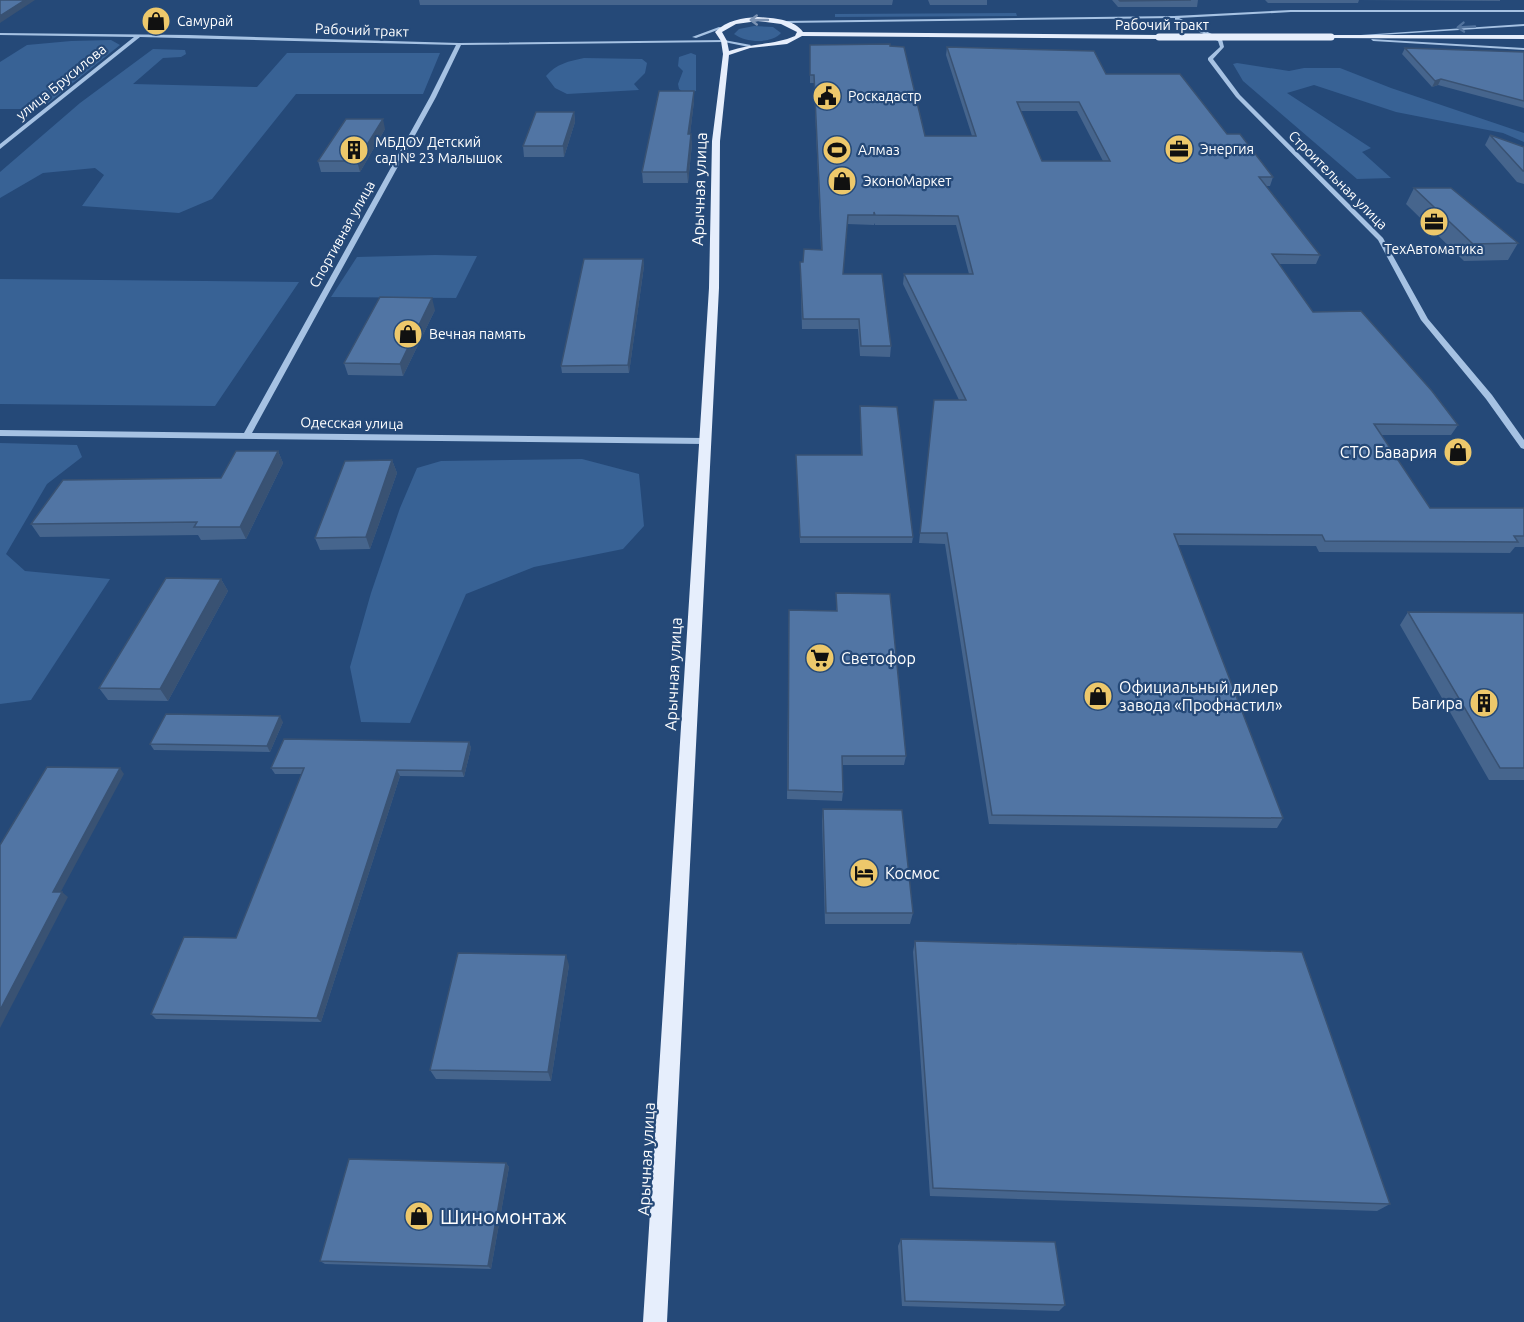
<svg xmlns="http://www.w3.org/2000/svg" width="1524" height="1322" font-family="Ubuntu,sans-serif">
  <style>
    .green { fill: #386295 }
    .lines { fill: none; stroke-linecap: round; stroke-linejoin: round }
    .minor { fill: #a6c2e3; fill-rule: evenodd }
    .major { fill: #e6eefc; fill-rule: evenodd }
    .major-bridge { stroke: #e6eefc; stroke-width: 7 }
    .wall { fill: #46658d; fill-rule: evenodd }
    .shaded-wall { fill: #395273 }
    .building { fill: #5175a4; stroke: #395273; stroke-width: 1.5; fill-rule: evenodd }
    .oneway { stroke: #7c93b3 }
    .oneway2 { stroke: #52739d }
    .labels { text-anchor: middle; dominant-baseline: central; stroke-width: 4.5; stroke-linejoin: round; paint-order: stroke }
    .far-poi-label { font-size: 14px; fill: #fff; stroke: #254978; text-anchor: start }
    .far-street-label { font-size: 14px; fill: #fff; stroke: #254978 }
    .street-label { font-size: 16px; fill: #fff; stroke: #254978 }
    .poi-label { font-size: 16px; fill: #fff; stroke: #254978; text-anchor: start }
    .near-poi-label { font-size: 20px; fill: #fff; stroke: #254978; text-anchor: start }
  </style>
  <rect width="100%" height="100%" fill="#254978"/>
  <!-- green -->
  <path class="green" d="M1016,13L1017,16L835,17V14Z
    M754,26L773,27L781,33C771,44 746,43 734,34L739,29Z
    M111,40L120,45L47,104L36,109H0V62L27,45L71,41Z
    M153,49L185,50L186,54L181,57L163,58L133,84L257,87L287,53H440L423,94H296L212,199L179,213L82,206L104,175L95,168L43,173L0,198V172L80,103Z
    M691,53L696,55V91L684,93L679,89L678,84L683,71L678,66L679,57Z
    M584,58L642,59L647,63L645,73L634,84L639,90L567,94L555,88L546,76C556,64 569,61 584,58Z
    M1237,63L1289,71L1304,68H1340L1391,88L1524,133V142L1503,133L1396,112L1314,85L1287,93L1371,148L1362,152L1391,178L1357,179L1243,81L1233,64Z
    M435,255L477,256L456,298L331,297L357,257Z
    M0,279L299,282L215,406L0,404Z
    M0,443L77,445L82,457L47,484L6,554L25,571L110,579L31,700L0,704Z
    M582,459L639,474L644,526L623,549L534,567L466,594L410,723L361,722L350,667L371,593L400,508L417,468L441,461Z"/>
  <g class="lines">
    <!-- minor -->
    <path class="minor" d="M1291,10H1524V12H1291L1179,18L1222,39L1224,47L1213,59L1240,95L1383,238L1428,319L1492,395L1524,440V449L1521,448L1486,399L1421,320L1378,240L1236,97L1208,60V58L1220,47L1218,41L1175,20V18L784,23L782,22L784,21L1174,16Z
      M1524,24V26L1348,37L1346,36Z
      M719,27L723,28L696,38L692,37Z
      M0,33L189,35L459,43L724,40L751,45L749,47L724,42L461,45L436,97L252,433L704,438L708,441L704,444L0,436V430L244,433L430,97L456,45L140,37L0,149V144L134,37L0,35Z
      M1371,39L1524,48V50L1373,41Z"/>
    <!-- major -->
    <path class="major" d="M758,17C773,18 794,19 803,32L1159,35L1162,37L1159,39L802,36L787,44L750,48L729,55L720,141L719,288L667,1322H643L709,288L712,141L723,54L721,41L715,32C727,20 742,18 758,17ZM758,21L781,24L797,32L795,36C775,45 751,43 729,51L727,41L722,32L736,24Z
      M1331,35H1524V39L1329,38Z"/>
    <!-- major-bridge -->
    <path class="major-bridge" d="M1159,37H1331"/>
  </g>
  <!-- wall -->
  <path class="wall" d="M419,0H893L892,5H420Z
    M928,0H987V5H930Z
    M1112,0H1198L1197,7H1118Z
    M1265,0H1500V1L1359,0L1358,3H1268Z
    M810,45L925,136H972L946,55L947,47L1106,74L1227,134L1273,177L1270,186H1266L1320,255L1316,264H1279L1313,312L1458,425L1451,435H1381L1430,508H1524V547H1515L1510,553L1319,552L1316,546L1178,545L1283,818L1277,828L989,824L945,544L919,543L933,411L959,400L903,284L904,274H969L956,225H875L874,223V225L847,224L843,274L891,346L890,357L860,356L858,329H802L800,262H803L821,250L814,83H810ZM1020,111H1077L1103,161H1042Z
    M1405,48L1524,52V108L1438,85L1432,87L1402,54Z
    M694,101L690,134L692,144L688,183H643L642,172Z
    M574,112L575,122L564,157H524L523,146Z
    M385,129L360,172H321L318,161Z
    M1490,135L1524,147V184L1517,182L1485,145Z
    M1414,188L1518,243L1508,260L1464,261L1406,204Z
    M643,259L644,266L629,373H562L561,366Z
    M435,310L403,376L348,375L344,363Z
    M860,406L913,537L912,543H800L796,455H861Z
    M278,451L283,463L246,539L201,540L198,535L40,537L31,524L221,478Z
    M392,460L397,473L370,549L320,550L315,538Z
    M221,579L228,591L168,701L108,700L99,688Z
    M836,593L906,756L904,765H842L843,792L842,801L787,799L789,610L836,611Z
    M1408,612L1524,613V780H1489L1400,625Z
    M283,722L270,752L154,750L150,744Z
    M469,742L471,748L464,777L400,776L321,1022L156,1019L151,1014L236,938L302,774H275L271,768Z
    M823,809L913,913L910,924H825L822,821Z
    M915,941L1390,1204L1377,1211L930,1196L913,952Z
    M569,965L551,1081L436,1079L430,1070Z
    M506,1163L509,1167L491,1269L325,1264L320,1261Z
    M901,1239L1065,1305L1059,1311L902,1306L898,1246Z"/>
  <!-- shaded-wall -->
  <path class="shaded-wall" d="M25,0H35L0,23V16Z
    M1441,79L1438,85L1432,87L1435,81Z
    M694,91V101L689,144L688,134Z
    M574,112L575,122L564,157L563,146Z
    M383,119L385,129L360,172L357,161Z
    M691,134L692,144L688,183L687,172Z
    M643,259L644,266L629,373L628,365Z
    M432,298L435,310L403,376L400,364Z
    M278,451L283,463L246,539L240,527Z
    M392,460L397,473L370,549L366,537Z
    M221,579L228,591L168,701L160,689Z
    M280,716L283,722L270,752L267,746Z
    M469,742L471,748L464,777L462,771Z
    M120,768L124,774L58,897L53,892Z
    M397,770L400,776L321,1022L317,1018Z
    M62,892L68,897L0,1028V1010Z
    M566,955L569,965L551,1081L548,1072Z
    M506,1163L509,1167L491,1269L488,1266Z"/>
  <!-- building -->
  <path class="building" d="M0,0H25L0,16Z
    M1119,0H1191L1120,1Z
    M890,44V46L904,47L925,136H976L947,47L1094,51L1106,74H1180L1227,134H1240L1273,177H1259L1320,255L1272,254L1313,312L1361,311L1432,391L1458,425L1374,424L1430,508H1524V536H1514L1518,542L1325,541L1322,535L1174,534L1283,818L992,815L947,533H920L934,400H966L904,274H973L958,216L875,215L874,212V215H848L843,274H882L891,346H861L859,319H803L800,262H803L804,249L822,250L814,75H810V45ZM1017,102H1079L1110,161H1042Z
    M1405,48L1524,52V101L1441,79L1435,81Z
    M659,91H694L688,134H691L687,172H642Z
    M536,112H574L563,146H523Z
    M346,119H383L357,161H318Z
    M1490,135L1524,147V171H1523Z
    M1414,188H1451L1518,243L1473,244Z
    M584,259H643L628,365L561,366Z
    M380,297L432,298L400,364L344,363Z
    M860,406L897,407L913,537H800L796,455H862Z
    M236,451H278L240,527H194L197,522L31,524L63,480L221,478Z
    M392,460L366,537L315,538L345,461Z
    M166,578L221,579L160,689L99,688Z
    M836,593L890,594L906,756H842L843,792L788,790L789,610L837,611Z
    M1408,612L1524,613V768H1500Z
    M166,714L280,716L267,746L150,744Z
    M284,739L469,742L462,771L397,770L317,1018L151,1014L184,937L236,938L304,768H271Z
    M47,767L120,768L53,892H62L0,1010V845Z
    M823,809L902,810L913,913H826Z
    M915,941L1302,952L1390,1204L933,1188Z
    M458,953L566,955L548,1072L430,1070Z
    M349,1159L506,1163L488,1266L320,1261Z
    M901,1239L1055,1242L1065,1305L905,1301Z"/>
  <!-- one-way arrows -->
  <defs><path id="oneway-shaft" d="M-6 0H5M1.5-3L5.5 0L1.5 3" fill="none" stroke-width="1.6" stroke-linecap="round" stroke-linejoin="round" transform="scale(1.5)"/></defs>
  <use class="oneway" href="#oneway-shaft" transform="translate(759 20) rotate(180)"/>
  <use class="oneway2" href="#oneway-shaft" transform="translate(1466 27) rotate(177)"/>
  <!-- icons -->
  <defs>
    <g id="shop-disc" transform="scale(1.5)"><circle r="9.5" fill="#edc86b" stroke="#254978"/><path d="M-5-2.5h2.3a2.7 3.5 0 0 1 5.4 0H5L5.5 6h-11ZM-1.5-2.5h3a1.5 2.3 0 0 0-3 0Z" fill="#111"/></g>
    <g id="civic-disc" transform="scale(1.5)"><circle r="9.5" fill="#edc86b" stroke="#254978"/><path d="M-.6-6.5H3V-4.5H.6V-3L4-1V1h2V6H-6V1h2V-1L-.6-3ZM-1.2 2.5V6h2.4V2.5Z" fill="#111"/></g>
    <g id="office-disc" transform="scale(1.5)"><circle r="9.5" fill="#edc86b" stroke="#254978"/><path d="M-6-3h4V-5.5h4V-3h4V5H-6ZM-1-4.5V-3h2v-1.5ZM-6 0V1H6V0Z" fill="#111"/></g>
    <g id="building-disc" transform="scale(1.5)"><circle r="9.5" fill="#edc86b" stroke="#254978"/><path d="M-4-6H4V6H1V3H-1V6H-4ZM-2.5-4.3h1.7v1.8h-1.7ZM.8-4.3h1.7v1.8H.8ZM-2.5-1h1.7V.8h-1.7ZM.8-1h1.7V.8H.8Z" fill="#111"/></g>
    <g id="stadium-disc" transform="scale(1.5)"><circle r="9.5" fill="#edc86b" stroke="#254978"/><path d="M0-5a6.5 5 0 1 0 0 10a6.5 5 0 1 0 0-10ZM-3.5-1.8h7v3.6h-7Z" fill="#111"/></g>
    <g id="supermarket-disc" transform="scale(1.5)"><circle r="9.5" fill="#edc86b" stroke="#254978"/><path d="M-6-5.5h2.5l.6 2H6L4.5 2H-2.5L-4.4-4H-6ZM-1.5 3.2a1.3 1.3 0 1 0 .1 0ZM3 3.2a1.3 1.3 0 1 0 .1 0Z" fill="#111"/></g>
    <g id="hotel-disc" transform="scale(1.5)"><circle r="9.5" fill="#edc86b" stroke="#254978"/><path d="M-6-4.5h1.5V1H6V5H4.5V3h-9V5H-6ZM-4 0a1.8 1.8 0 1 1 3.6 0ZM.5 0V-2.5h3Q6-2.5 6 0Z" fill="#111"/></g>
  </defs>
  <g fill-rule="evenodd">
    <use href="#shop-disc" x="156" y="21"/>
    <use href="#civic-disc" x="827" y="96"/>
    <use href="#office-disc" x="1179" y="149"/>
    <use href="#building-disc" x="354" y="150"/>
    <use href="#stadium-disc" x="837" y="150"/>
    <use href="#shop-disc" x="842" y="181"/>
    <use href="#office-disc" x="1434" y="222"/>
    <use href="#shop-disc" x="408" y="334"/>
    <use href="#shop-disc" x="1458" y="452"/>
    <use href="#supermarket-disc" x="820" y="658"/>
    <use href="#shop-disc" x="1098" y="696"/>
    <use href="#building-disc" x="1484" y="703"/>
    <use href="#hotel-disc" x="864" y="873"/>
    <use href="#shop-disc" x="419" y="1216"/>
  </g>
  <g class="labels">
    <!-- far-poi labels -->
    <g class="far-poi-label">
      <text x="177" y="21">Самурай</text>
      <text x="848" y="96">Роскадастр</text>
      <text x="375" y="142">МБДОУ Детский<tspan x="375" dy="16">сад № 23 Малышок</tspan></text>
      <text x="1200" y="149">Энергия</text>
      <text x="858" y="150">Алмаз</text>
      <text x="863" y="181">ЭконоМаркет</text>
      <text x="1434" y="249" text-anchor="middle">ТехАвтоматика</text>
      <text x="429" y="334">Вечная память</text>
    </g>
    <!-- far-street labels -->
    <g class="far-street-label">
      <text x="1162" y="25">Рабочий тракт</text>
      <text transform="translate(362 30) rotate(2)">Рабочий тракт</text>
      <text transform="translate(61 82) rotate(-39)">улица Брусилова</text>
      <text transform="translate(1338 180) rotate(45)">Строительная улица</text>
      <text transform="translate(342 234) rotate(-61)">Спортивная улица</text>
      <text transform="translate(352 423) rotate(1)">Одесская улица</text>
    </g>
    <!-- street labels -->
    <g class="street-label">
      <text transform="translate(699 189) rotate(-88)">Арычная улица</text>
      <text transform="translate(673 674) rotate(-87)">Арычная улица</text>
      <text transform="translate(646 1159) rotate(-87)">Арычная улица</text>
    </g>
    <!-- poi labels -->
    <g class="poi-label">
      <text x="1437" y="452" text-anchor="end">СТО Бавария</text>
      <text x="841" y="658">Светофор</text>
      <text x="1119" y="687">Официальный дилер<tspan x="1119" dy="18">завода «Профнастил»</tspan></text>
      <text x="1463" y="703" text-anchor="end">Багира</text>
      <text x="885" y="873">Космос</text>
    </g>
    <!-- near-poi labels -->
    <g class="near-poi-label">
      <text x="440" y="1216">Шиномонтаж</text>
    </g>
  </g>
</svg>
